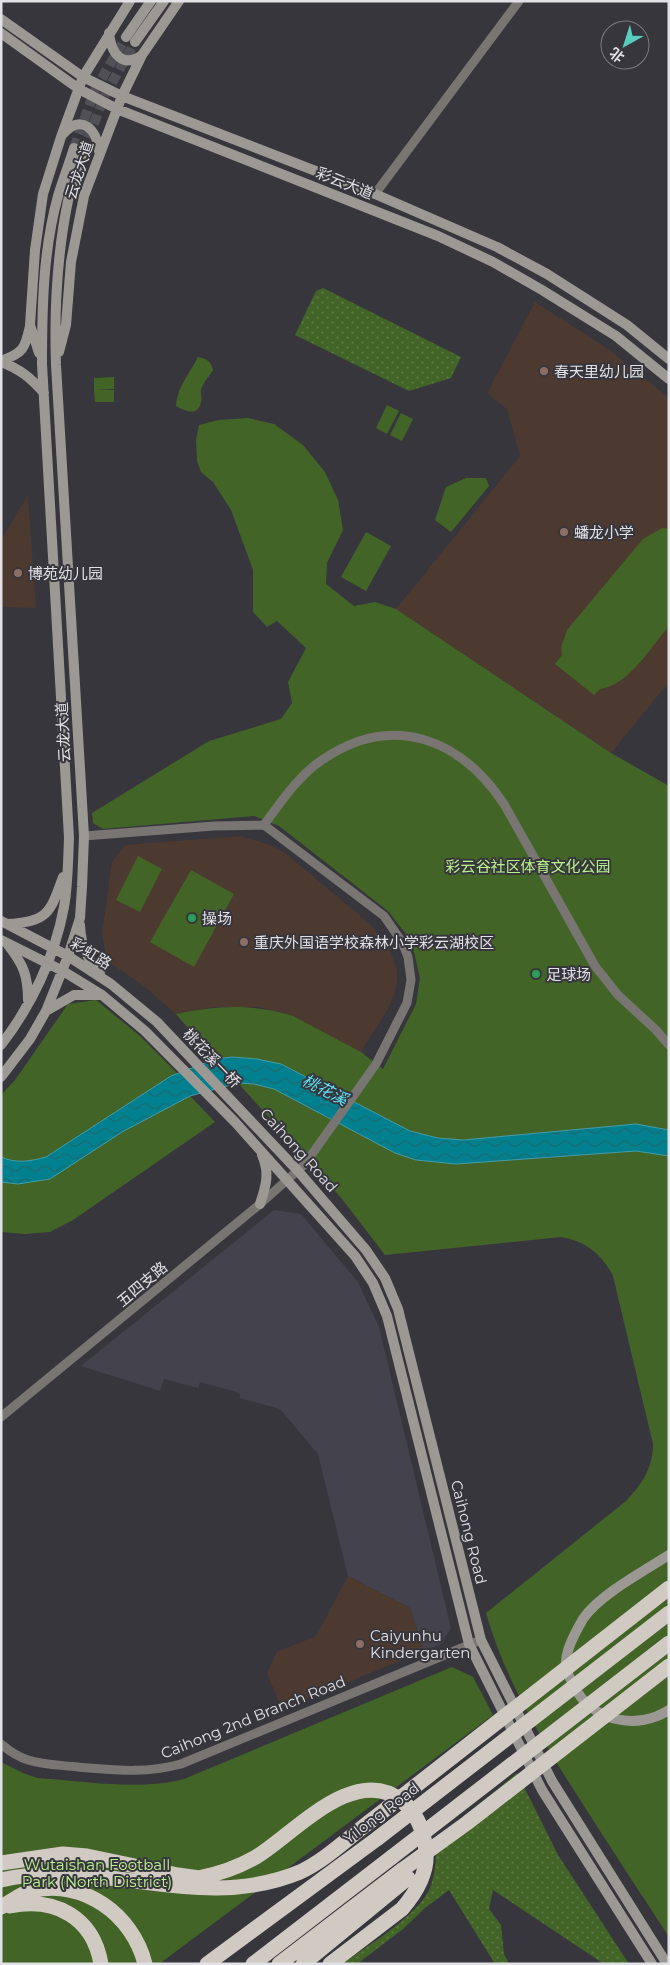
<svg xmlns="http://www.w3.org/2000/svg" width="670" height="1965" font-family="Montserrat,'Noto Sans SC',sans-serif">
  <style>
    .built { fill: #43424d }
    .education { fill: #4c3a31 }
    .grass { fill: url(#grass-dots) }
    .park { fill: #436427 }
    .water { fill: url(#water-waves); stroke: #449ea9 }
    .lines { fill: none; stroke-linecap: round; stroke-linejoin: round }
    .secondary-tunnel { stroke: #515056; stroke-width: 10; stroke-dasharray: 10 5; stroke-linecap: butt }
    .street { stroke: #787572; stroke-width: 9 }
    .secondary { stroke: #9c9893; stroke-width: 10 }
    .highway { stroke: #d1cac3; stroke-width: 15 }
    .highway-bridge { stroke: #d1cac3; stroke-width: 15 }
    .education-dot { fill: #8d6e63; stroke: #37363d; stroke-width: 2 }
    .leisure-dot { fill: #2e9e5b; stroke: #37363d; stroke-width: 2 }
    .labels { text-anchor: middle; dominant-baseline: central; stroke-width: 4; stroke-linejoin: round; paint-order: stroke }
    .street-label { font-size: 15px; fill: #e2e1e6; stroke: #37363d }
    .poi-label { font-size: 15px; fill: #e2e1e6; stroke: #37363d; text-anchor: start }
    .park-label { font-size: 15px; fill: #b8f48b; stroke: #37363d }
    .water-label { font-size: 16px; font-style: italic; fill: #5be3f5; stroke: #37363d }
  </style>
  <defs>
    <pattern id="grass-dots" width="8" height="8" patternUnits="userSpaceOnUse" patternTransform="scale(1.25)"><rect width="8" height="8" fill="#436427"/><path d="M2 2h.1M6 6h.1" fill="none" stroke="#5e7a46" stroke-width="1.8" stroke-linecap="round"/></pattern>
    <pattern id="water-waves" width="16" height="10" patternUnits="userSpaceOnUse" patternTransform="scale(1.25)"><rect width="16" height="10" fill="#01818f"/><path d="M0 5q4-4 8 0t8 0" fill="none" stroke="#1c6971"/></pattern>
  </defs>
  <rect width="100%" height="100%" fill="#37363d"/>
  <!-- built -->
  <path class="built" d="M274,1210L301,1214L358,1282L379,1327L451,1628L441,1644L424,1651L410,1608L348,1576L318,1454L280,1409L240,1398V1393L200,1382L198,1388L164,1379L160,1391L81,1366Z"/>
  <!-- education -->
  <path class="education" d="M535,302L608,349L669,398V682L611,753L396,609L520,456L507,409L487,393Z
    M28,495L36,608L1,607V540Z
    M241,836L270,845L285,853L371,925L389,947L397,971V981L394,995L389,1007L361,1052L293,1016L259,1007H215L176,1014L140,983L107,961L102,934L112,862L125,845Z
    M348,1576L410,1608L424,1651L282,1709L267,1673L277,1652L316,1636Z"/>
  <!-- grass -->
  <path class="grass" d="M323,288L461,357L451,378L409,391L295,335L316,291Z
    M517,1773L558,1855L629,1964H604L493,1890L489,1909L501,1925L504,1954L509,1964H495L449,1890L425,1908L403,1929L357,1964H342C367,1946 418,1916 430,1888C436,1873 436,1855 437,1838Z"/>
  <!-- park -->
  <path class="park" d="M198,357C207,359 211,361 213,370C210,376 204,381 202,387C199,392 203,397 201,402C198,417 185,411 176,406C178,385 189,375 198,357Z
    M114,377V389L94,390V378Z
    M94,390H114V402H95Z
    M387,405L399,411L387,434L376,428Z
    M401,413L413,419L402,441L390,435Z
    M248,418L274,424L303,445L325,472L338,500L343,530L327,563L326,584L354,606L375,602L396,609L611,753L669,786V1130L635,1124L463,1140L438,1138L410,1131L281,1064L257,1059L232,1057L215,1059L176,1014C216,1006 253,1003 293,1016L361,1052L383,1069L416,1004L420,978L414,952L406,934L388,911L279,826L254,816L103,829L93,823L92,813L209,741L281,719L292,703L288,682L306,648L277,621L267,627L253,612V570L231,510L213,482L201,472L197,461L196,440L199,425L219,420Z
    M466,478H486L489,486L451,532L435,520L446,487Z
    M662,528L669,529V626C651,647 628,686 600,689L594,695L555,664L562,655L561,647L567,630L643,539Z
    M366,532L391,546L366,591L341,577Z
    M138,856L162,869L140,912L116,900Z
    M191,870L234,894L194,967L150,942Z
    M96,1000L140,1036L177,1073L46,1157C31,1161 17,1164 1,1157V1095L15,1080L68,1004Z
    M238,1083L254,1084L274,1089L395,1153L416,1160L456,1164L636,1151L669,1156V1937C641,1894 612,1850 584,1806C545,1745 506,1683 486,1613L626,1501C642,1484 653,1468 653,1444L613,1276C602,1254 585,1241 561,1237L385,1255L342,1199Z
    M190,1096L215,1122L73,1220L50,1232L25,1234L1,1232V1182L18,1184L50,1179L122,1132Z
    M452,1667L473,1677L493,1715L159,1964H1V1762L23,1773L37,1778C83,1781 140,1791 184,1779Z"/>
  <!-- water -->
  <path class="water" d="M232,1057L257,1059L281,1064L410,1131L438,1138L463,1140L636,1124L669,1130V1156L636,1151L456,1164L416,1160L395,1153L274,1089L254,1084L238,1083L190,1096L122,1132L50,1179L18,1184L1,1182V1157C17,1164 31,1161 46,1157L171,1076L215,1059Z"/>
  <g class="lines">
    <!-- secondary-tunnel -->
    <path class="secondary-tunnel" d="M74,148L95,90L126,37
      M83,152L105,95L135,42"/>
    <!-- street -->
    <path class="street" d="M375,194L519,1
      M264,825C281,802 298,776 322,760C392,712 460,738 504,804L595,966L618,995L656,1030L669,1045
      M1,1417L260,1204L305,1164L376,1064L407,1003L411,980L408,957L402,942L384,916L264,825L214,826L84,836
      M1,1744C9,1751 18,1757 28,1760C43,1765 61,1765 78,1767C115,1770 144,1774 181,1764L481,1640"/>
    <!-- secondary -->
    <path class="secondary" d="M1,19L83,77L122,96L375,194L497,247L547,274L627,325L669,359
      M1,33L79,89L117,109L438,236L493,262L542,290L616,336L669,379
      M109,33C111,53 122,69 142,55
      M126,37L151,1
      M135,42L164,1
      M63,134C81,113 97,129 99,151
      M59,352L66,325L71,262L84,196L122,96L142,55L179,1
      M39,353L30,325L35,250L43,194L61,137L83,77L130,1
      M1,361C23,353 25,349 30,326
      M1,362C20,369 31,378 44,393
      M1,921L68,956L111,984L157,1022L298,1171L366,1250L385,1278L398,1309L481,1640L552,1781L667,1964
      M7,924C48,922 50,913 63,877
      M80,925C81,945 86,958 100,972
      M1,940L63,971L102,995L145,1031L235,1122L355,1256L373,1283L387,1316L469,1644L542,1790L652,1964
      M8,945C23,964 28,975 28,1000
      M46,1011L74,995H98
      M1,1045C32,1005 55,956 64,907C68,885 68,861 69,838L42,364C42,308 43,250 58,196C63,180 69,164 74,148
      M1,1077L30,1039L46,1011L68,956L80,918L82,887L84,836L56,365C54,308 57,252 69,196C73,181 79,166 83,152
      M260,1204C266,1186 270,1173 262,1155
      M669,1555C644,1571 599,1595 583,1619C575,1633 564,1652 566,1669C567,1674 572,1681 574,1686C591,1721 637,1731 669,1710"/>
    <!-- highway -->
    <path class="highway" d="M1,1863L63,1854L87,1856L178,1875L207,1879
      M198,1878C219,1874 237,1868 256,1857C294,1834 354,1763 402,1801C417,1813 424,1831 426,1851C428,1873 416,1893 402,1909L330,1964
      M1,1880C102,1857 199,1914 300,1872C324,1861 347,1839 368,1823
      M10,1906C55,1897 93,1917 101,1964
      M1,1907C11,1902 21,1893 32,1891C83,1878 133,1915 145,1964
      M207,1964L378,1838
      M253,1964L392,1857
      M279,1964L402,1870
      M303,1964L408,1878"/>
    <!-- highway-bridge -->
    <path class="highway-bridge" d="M368,1823L669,1588
      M378,1838L669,1613
      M392,1857L669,1643
      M402,1870L467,1823L669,1666"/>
  </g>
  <!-- markers -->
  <g class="education-dot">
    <circle cx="544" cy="371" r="5"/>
    <circle cx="564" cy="532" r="5"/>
    <circle cx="18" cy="573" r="5"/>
    <circle cx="244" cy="942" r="5"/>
    <circle cx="360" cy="1644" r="5"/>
  </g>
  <g class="leisure-dot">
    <circle cx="192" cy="918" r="5"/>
    <circle cx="536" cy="974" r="5"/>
  </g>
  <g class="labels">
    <!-- street labels -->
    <g class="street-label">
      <text transform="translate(79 170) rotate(-72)">云龙大道</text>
      <text transform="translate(345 183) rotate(22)">彩云大道</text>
      <text transform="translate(63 732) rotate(-93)">云龙大道</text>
      <text transform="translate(91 953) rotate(32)">彩虹路</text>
      <text transform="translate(212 1058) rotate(46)">桃花溪一桥</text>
      <text transform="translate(299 1150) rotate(48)">Caihong Road</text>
      <text transform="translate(142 1284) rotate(-40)">五四支路</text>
      <text transform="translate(469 1532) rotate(76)">Caihong Road</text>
      <text transform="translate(253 1717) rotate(-22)">Caihong 2nd Branch Road</text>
      <text transform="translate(381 1813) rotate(-37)">Yilong Road</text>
    </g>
    <!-- poi labels -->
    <g class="poi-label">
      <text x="554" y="371">春天里幼儿园</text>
      <text x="574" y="532">蟠龙小学</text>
      <text x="28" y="573">博苑幼儿园</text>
      <text x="202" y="918">操场</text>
      <text x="254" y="942">重庆外国语学校森林小学彩云湖校区</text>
      <text x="546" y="974">足球场</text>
      <text x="370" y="1635">Caiyunhu<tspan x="370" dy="17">Kindergarten</tspan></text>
    </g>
    <!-- park labels -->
    <g class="park-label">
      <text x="528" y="866">彩云谷社区体育文化公园</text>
      <text x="97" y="1864">Wutaishan Football<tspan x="97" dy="17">Park (North District)</tspan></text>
    </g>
    <!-- water labels -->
    <g class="water-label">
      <text transform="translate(325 1090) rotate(27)">桃花溪</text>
    </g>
  </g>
  <!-- border -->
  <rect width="670" height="1965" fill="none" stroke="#e2e1e6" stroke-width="5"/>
  <!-- north arrow -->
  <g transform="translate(625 45) rotate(219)"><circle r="24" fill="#37363d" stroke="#7b7a81"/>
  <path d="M0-4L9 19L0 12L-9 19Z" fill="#59cebf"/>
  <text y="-8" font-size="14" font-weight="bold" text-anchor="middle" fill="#e2e1e6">北</text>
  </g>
</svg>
